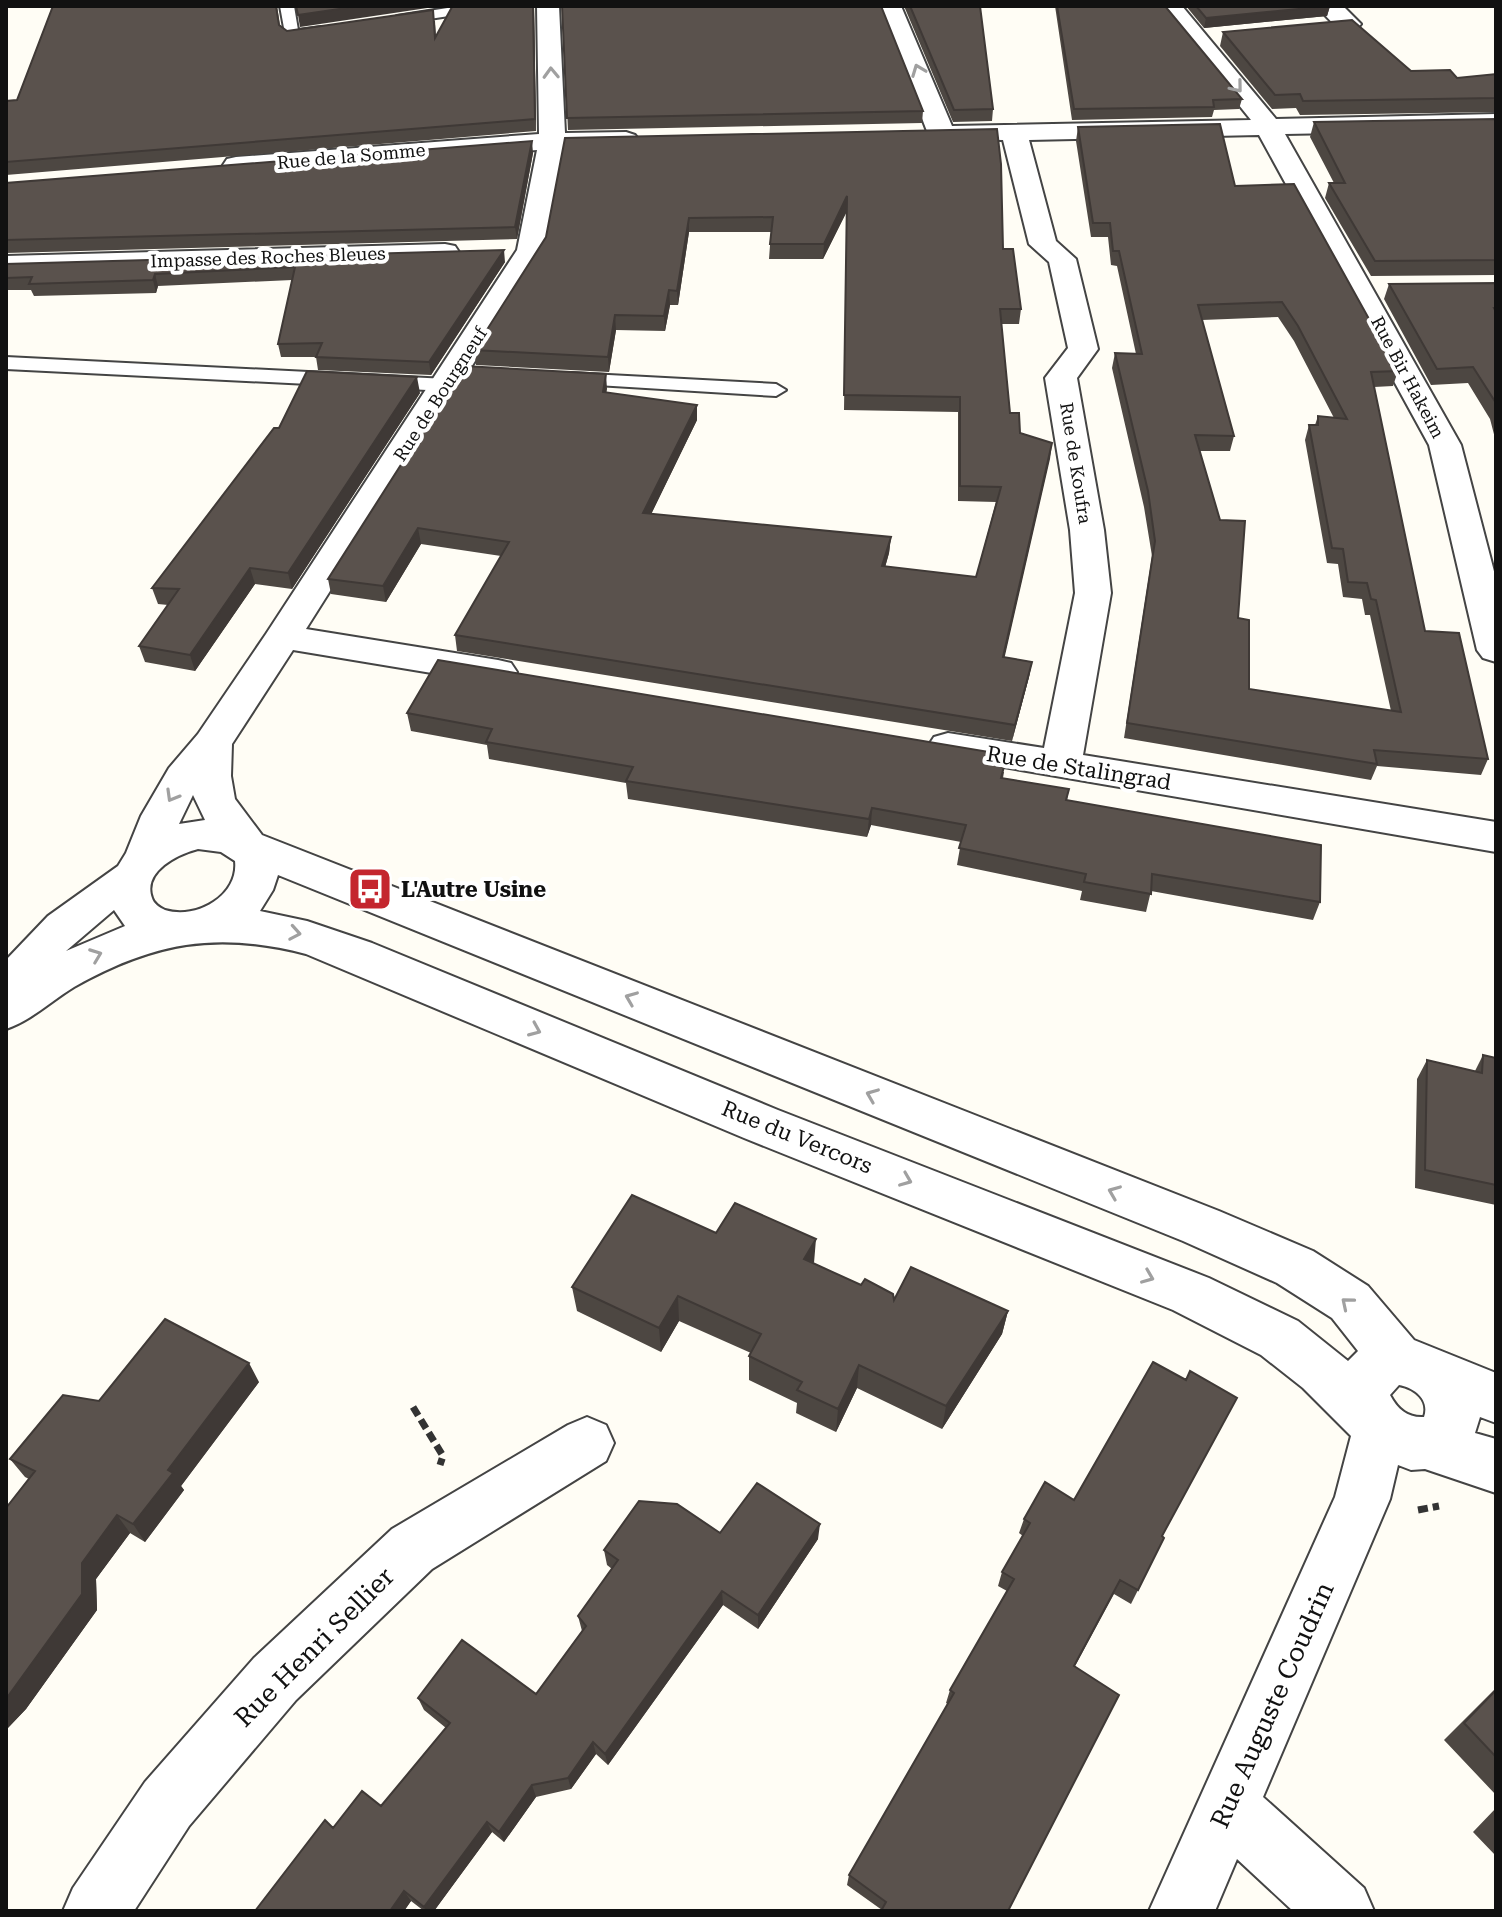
<svg xmlns="http://www.w3.org/2000/svg" width="1502" height="1917" font-family="'Roboto Serif',serif">
  <style>
    .lines { fill: none; stroke-linecap: round; stroke-linejoin: round }
    .lane-casing { stroke: #444; stroke-width: 4 }
    .street-casing { stroke: #444; stroke-width: 4 }
    .path { stroke: #333; stroke-width: 7; stroke-dasharray: 10 5; stroke-linecap: butt }
    .lane { fill: #fff; fill-rule: evenodd }
    .street { fill: #fff; fill-rule: evenodd }
    .wall { fill: #4d4742; fill-rule: evenodd }
    .shaded-wall { fill: #3f3936 }
    .building { fill: #5a524d; stroke: #3f3936; stroke-width: 2; fill-rule: evenodd }
    .oneway { stroke: #a0a0a0 }
    .labels { text-anchor: middle; dominant-baseline: central; stroke-width: 8; stroke-linejoin: round; paint-order: stroke }
    .far-street-label { font-size: 18px; fill: #111; stroke: #fff }
    .street-label { font-size: 22px; fill: #111; stroke: #fff }
    .poi-label { font-size: 22px; font-weight: bold; fill: #111; stroke: #fff; text-anchor: start }
    .near-street-label { font-size: 26px; fill: #111; stroke: #fff }
  </style>
  <rect width="100%" height="100%" fill="#fffdf5"/>
  <g class="lines">
    <!-- lane casing -->
    <g class="lane-casing">
      <path id="lane" d="M280,6H294L298,30L321,27L328,31L321,35L286,39Z
        M460,6H495L488,10L397,24L390,20L397,16Z
        M6,357L447,379L457,385L447,391L6,369Z
        M571,373L776,384L786,390L776,396L564,383L561,379Z"/>
    </g>
    <!-- street casing -->
    <g class="street-casing">
      <path id="street" d="M537,6H559L565,133L626,132L635,135L639,140L635,145L626,148L563,149L545,250L306,629L498,660L511,663L517,672L511,681L498,684L293,650L232,744L231,776L235,799L262,835L1219,1211L1313,1251L1368,1286L1414,1340L1496,1373V1423L1480,1417L1475,1433L1496,1439V1493L1425,1469L1411,1470L1398,1465L1390,1499L1263,1797L1364,1888L1374,1911H1293L1237,1859L1215,1911H1149L1335,1497L1351,1436L1303,1388L1261,1355L1173,1310L744,1138L306,954C217,931 154,942 74,987C51,1001 32,1020 6,1029V960L48,916L118,866L126,853L141,816L169,768L198,734L266,634L517,250L537,150L236,173L227,171L223,165L227,159L236,157L539,134ZM193,795L205,820L179,824ZM198,849L221,852L235,861C239,895 197,920 165,910C160,908 153,903 152,898C142,871 179,854 198,849ZM278,875L1183,1241L1277,1283L1332,1318L1358,1351L1348,1361L1298,1321L1209,1278L778,1110L372,943L307,921L260,911L273,890ZM114,910L125,926L66,951ZM1399,1385C1415,1388 1430,1400 1424,1417C1408,1418 1398,1410 1390,1395Z
        M879,6H901L952,126L1251,120L1159,6H1182L1276,119L1496,114V130L1285,134L1461,445L1496,579V662L1483,658L1477,650L1429,445L1259,135L1029,140L1056,241L1076,259L1098,349L1077,378L1104,530L1111,593L1083,755L1496,822V852L934,755L928,746L934,737L948,733L1044,748L1075,593L1070,530L1045,378L1068,348L1049,262L1029,244L1003,140L930,139Z
        M1318,6H1343L1361,24L1357,29C1340,33 1327,19 1318,6Z
        M445,244L455,246L459,252L455,258L6,274V256Z
        M587,1417L606,1425L614,1443L606,1461L432,1569L296,1700L189,1826L134,1911H63L73,1888L145,1782L254,1658L392,1529L568,1425Z"/>
    </g>
    <!-- path -->
    <path class="path" d="M413,1407L443,1456L440,1465
      M1418,1510L1439,1506"/>
    <!-- lane -->
    <use href="#lane" class="lane"/>
    <!-- street -->
    <use href="#street" class="street"/>
  </g>
  <!-- wall -->
  <path class="wall" d="M53,6H277L280,26L287,31L435,21L436,37L534,6L536,131L6,175V101L17,100Z
    M562,6L923,111L922,123L568,130Z
    M904,6H980L993,109L992,121L953,122Z
    M1055,6H1165L1242,99L1239,109L1214,110L1212,117L1072,120Z
    M1186,6H1330L1327,16L1204,28Z
    M1223,32L1411,71L1457,78L1496,74V112L1300,115L1296,108L1272,109L1220,46Z
    M1496,119V275L1371,276L1325,198L1329,183H1334L1310,137L1314,122Z
    M1078,127L1235,186L1398,371L1393,386L1374,387L1425,631L1488,759L1481,775L1377,766L1371,780L1124,738L1152,556L1144,507L1112,368L1115,353L1136,354L1117,266L1111,265L1108,237H1091L1076,141ZM1278,317L1294,341L1334,418L1318,416L1315,425H1309L1305,440L1327,563L1338,564L1343,597L1362,599L1365,615H1370L1391,711L1249,689L1238,618L1200,451H1230L1234,436L1202,320Z
    M565,138L1003,249L1021,309L1019,324H1001L1010,413L1020,433L1052,443L1004,657L1032,662L1029,677L1012,741L457,651L455,635L501,556L421,544L386,602L331,594L328,579L606,374V393L697,405V420L651,514L891,537L889,553L885,567L976,577L996,502L958,501V412L844,410L847,211L823,259H769L771,232H689L678,305H670L665,331L616,330L609,372L476,365L474,350L546,237Z
    M533,153L517,239L6,253V183Z
    M505,262L431,375L318,370L316,357H281L278,344L292,280L158,286L156,293L34,296L31,290H6V264Z
    M1496,283V442L1490,419L1468,383L1431,385L1384,299L1389,284Z
    M420,393L292,589L255,584L195,671L145,662L139,646L168,605L158,604L152,588L279,428Z
    M407,713L1004,772L1003,778L1069,789L1067,800L1320,902L1313,920L1151,891L1146,912L1080,900L1082,891L957,865L961,842L871,825L867,837L628,799L626,783L489,759L487,745L411,731Z
    M1483,1055L1496,1058V1205L1415,1188L1417,1079L1427,1060L1475,1071Z
    M716,1233L814,1264L894,1300L1008,1311L1002,1334L942,1429L857,1388L836,1432L796,1413L797,1403L749,1380V1356L751,1353L679,1321L661,1352L577,1311L572,1287Z
    M259,1382L181,1486L184,1490L145,1542L130,1533L96,1579L97,1610L26,1709L6,1730V1508L29,1479L25,1477L10,1459L99,1401Z
    M1074,1500L1164,1538L1131,1604L1114,1594L1075,1666L882,1910L847,1885L849,1875L948,1704L946,1703L950,1690L1007,1591L998,1586L1002,1572L1023,1536L1019,1533L1024,1519Z
    M720,1533L818,1539L758,1629L723,1605L608,1765L596,1754L571,1789L536,1797L504,1842L492,1832L434,1911H424L411,1901L404,1911H255L333,1828L381,1806L446,1728L424,1710L418,1698L536,1694L582,1631L578,1616L612,1569L607,1565L604,1550Z
    M1496,1688V1795L1444,1740Z
    M1496,1808V1856L1473,1832Z"/>
  <!-- shaded-wall -->
  <path class="shaded-wall" d="M360,6H434V7L300,27L298,15Z
    M533,6H534L536,131L535,119Z
    M1330,6L1327,16L1204,28L1206,18Z
    M532,141L533,153L517,239L515,227Z
    M847,196V211L823,259L824,244Z
    M689,218V232L678,305L677,291Z
    M504,250L505,262L431,375L429,362Z
    M155,274L158,286L156,293L153,280Z
    M669,290L670,305L665,331L664,316Z
    M615,315L616,330L609,372L608,357Z
    M606,374L607,389L604,408L603,392Z
    M417,377L420,393L292,589L288,573Z
    M697,405V420L644,529L643,513Z
    M1052,443L1050,459L1001,673L1003,657Z
    M418,528L421,544L386,602L383,586Z
    M891,537L889,553L881,582L882,566Z
    M250,568L255,584L195,671L190,655Z
    M1032,662L1029,677L1012,741L1015,725Z
    M872,808L871,825L867,837L869,819Z
    M816,1239L814,1263L804,1259Z
    M678,1296L679,1321L661,1352L659,1328Z
    M1008,1311L1002,1334L942,1429L946,1406Z
    M249,1363L259,1382L181,1486L184,1490L145,1542L133,1524L168,1470Z
    M859,1365L857,1388L836,1432L838,1409Z
    M117,1515L130,1533L96,1579L97,1610L26,1709L6,1730V1699L82,1563Z
    M820,1524L818,1539L758,1629V1615Z
    M722,1591L723,1605L608,1765L605,1754Z
    M593,1742L596,1754L571,1789L568,1778Z
    M532,1785L536,1797L504,1842L499,1832Z
    M487,1822L492,1832L434,1911H426L424,1907Z
    M404,1891L411,1901L404,1911H390Z"/>
  <!-- building -->
  <path class="building" d="M53,6H276L279,25L287,31L433,10L435,38L452,7L533,6L535,119L6,162V101L17,100Z
    M296,6H360L298,15Z
    M562,6H881L923,111L567,118Z
    M910,6H980L993,109L954,110Z
    M1057,6H1165L1242,99L1213,100L1214,107L1074,109Z
    M1196,6H1330L1206,18Z
    M1352,20L1411,71L1450,70L1457,78L1496,74V98L1303,101L1300,94L1275,95L1223,32Z
    M1496,119V260L1375,261L1329,183H1345L1314,122Z
    M1220,124L1235,186L1294,184L1398,371L1371,372L1425,631L1459,633L1488,759L1374,750L1377,764L1127,723L1155,541L1148,491L1115,353L1142,354L1119,251H1113L1110,223H1093L1078,127ZM1282,302L1298,326L1347,419L1318,416V425H1309L1332,548L1343,549L1348,582L1367,583L1371,599L1376,600L1401,712L1249,689V620L1238,618L1245,521L1220,520L1195,435L1234,436L1198,305Z
    M997,129L1001,164L1003,249H1013L1021,309H1000L1010,413H1019L1020,433L1052,443L1003,657L1032,662L1015,725L455,635L509,542L418,528L383,586L328,579L464,366L606,374L603,392L697,405L643,513L891,537L882,566L976,577L1001,487L960,486V397L844,395L847,196L824,244H770L773,217L689,218L677,291L669,290L664,316L615,315L608,357L474,350L546,237L565,138Z
    M532,141L515,227L6,240V183Z
    M504,250L429,362L316,357L322,343L278,344L295,267L155,274L153,280L29,284L32,277L6,278V264Z
    M1496,283V308H1494L1496,312V403L1473,367L1437,369L1389,284Z
    M307,371L417,377L288,573L250,568L190,655L139,646L179,589L152,588L274,428H279Z
    M438,660L1007,755L1001,778L1069,789L1066,800L1321,845L1320,902L1152,874L1151,894L1084,882L1086,874L959,848L966,825L872,808L869,819L626,781L633,767L486,742L492,729L407,713Z
    M1483,1055L1496,1058V1185L1425,1170L1427,1060L1482,1073Z
    M632,1195L716,1233L735,1203L816,1239L804,1259L861,1285L865,1279L893,1294L894,1300L911,1267L1008,1311L946,1406L859,1365L838,1409L797,1390L802,1382L749,1356L761,1334L678,1296L659,1328L572,1287Z
    M165,1319L249,1363L168,1470L173,1473L133,1524L117,1515L82,1563V1594L6,1699V1508L35,1471L10,1459L63,1395L99,1401Z
    M1153,1362L1186,1380L1190,1371L1237,1398L1162,1536L1164,1538L1138,1590L1120,1580L1074,1666L1119,1695L1008,1911H881L886,1902L849,1875L954,1693L950,1690L1014,1579L1002,1572L1030,1523L1024,1519L1045,1482L1074,1500Z
    M757,1483L820,1524L758,1615L722,1591L605,1754L593,1742L568,1778L532,1785L499,1832L487,1822L424,1907L404,1891L390,1911H255L325,1820L333,1828L362,1791L381,1806L450,1723L418,1698L462,1640L536,1694L586,1626L578,1616L618,1560L604,1550L639,1501L677,1504L720,1533Z
    M1496,1690V1757L1464,1723Z"/>
  <!-- one-way arrows -->
  <defs><path id="oneway-chevron" d="M-2-3.5L2.5 0L-2 3.5" fill="none" stroke-width="1.6" stroke-linecap="round" stroke-linejoin="round" transform="scale(2)"/></defs>
  <g class="oneway">
    <use href="#oneway-chevron" transform="translate(918 70) rotate(-111)"/>
    <use href="#oneway-chevron" transform="translate(551 73) rotate(-92)"/>
    <use href="#oneway-chevron" transform="translate(1237 87) rotate(51)"/>
    <use href="#oneway-chevron" transform="translate(172 796) rotate(120)"/>
    <use href="#oneway-chevron" transform="translate(295 933) rotate(10)"/>
    <use href="#oneway-chevron" transform="translate(96 955) rotate(-21)"/>
    <use href="#oneway-chevron" transform="translate(631 998) rotate(-158)"/>
    <use href="#oneway-chevron" transform="translate(535 1030) rotate(23)"/>
    <use href="#oneway-chevron" transform="translate(872 1095) rotate(-158)"/>
    <use href="#oneway-chevron" transform="translate(906 1180) rotate(22)"/>
    <use href="#oneway-chevron" transform="translate(1114 1192) rotate(-158)"/>
    <use href="#oneway-chevron" transform="translate(1148 1277) rotate(22)"/>
    <use href="#oneway-chevron" transform="translate(1347 1303) rotate(-140)"/>
  </g>
  <!-- icons -->
  <defs>
    <g id="bus-square" transform="scale(2.3)"><rect x="-9" y="-9" width="18" height="18" rx="4" fill="#c4262e" stroke="#fff"/><path d="M-5-6H5V4H4V6H2V4H-2V6H-4V4H-5ZM-3.5-4V0h7V-4ZM-3.5 1.2v1.5H-2V1.2ZM2 1.2v1.5H3.5V1.2Z" fill="#fff"/></g>
  </defs>
  <g fill-rule="evenodd">
    <use href="#bus-square" x="370" y="889"/>
  </g>
  <g class="labels">
    <!-- far-street labels -->
    <g class="far-street-label">
      <text transform="translate(351 156) rotate(-5)">Rue de la Somme</text>
      <text transform="translate(268 257) rotate(-2)">Impasse des Roches Bleues</text>
      <text transform="translate(1408 377) rotate(62)">Rue Bir Hakeim</text>
      <text transform="translate(440 394) rotate(-57)">Rue de Bourgneuf</text>
      <text transform="translate(1076 463) rotate(81)">Rue de Koufra</text>
    </g>
    <!-- street labels -->
    <g class="street-label">
      <text transform="translate(1079 768) rotate(9)">Rue de Stalingrad</text>
      <text transform="translate(797 1137) rotate(22)">Rue du Vercors</text>
    </g>
    <!-- poi labels -->
    <g class="poi-label">
      <text x="401" y="889">L'Autre Usine</text>
    </g>
    <!-- near-street labels -->
    <g class="near-street-label">
      <text transform="translate(314 1647) rotate(-45)">Rue Henri Sellier</text>
      <text transform="translate(1272 1705) rotate(-66)">Rue Auguste Coudrin</text>
    </g>
  </g>
  <!-- border -->
  <rect width="1502" height="1917" fill="none" stroke="#111111" stroke-width="16"/>
</svg>
